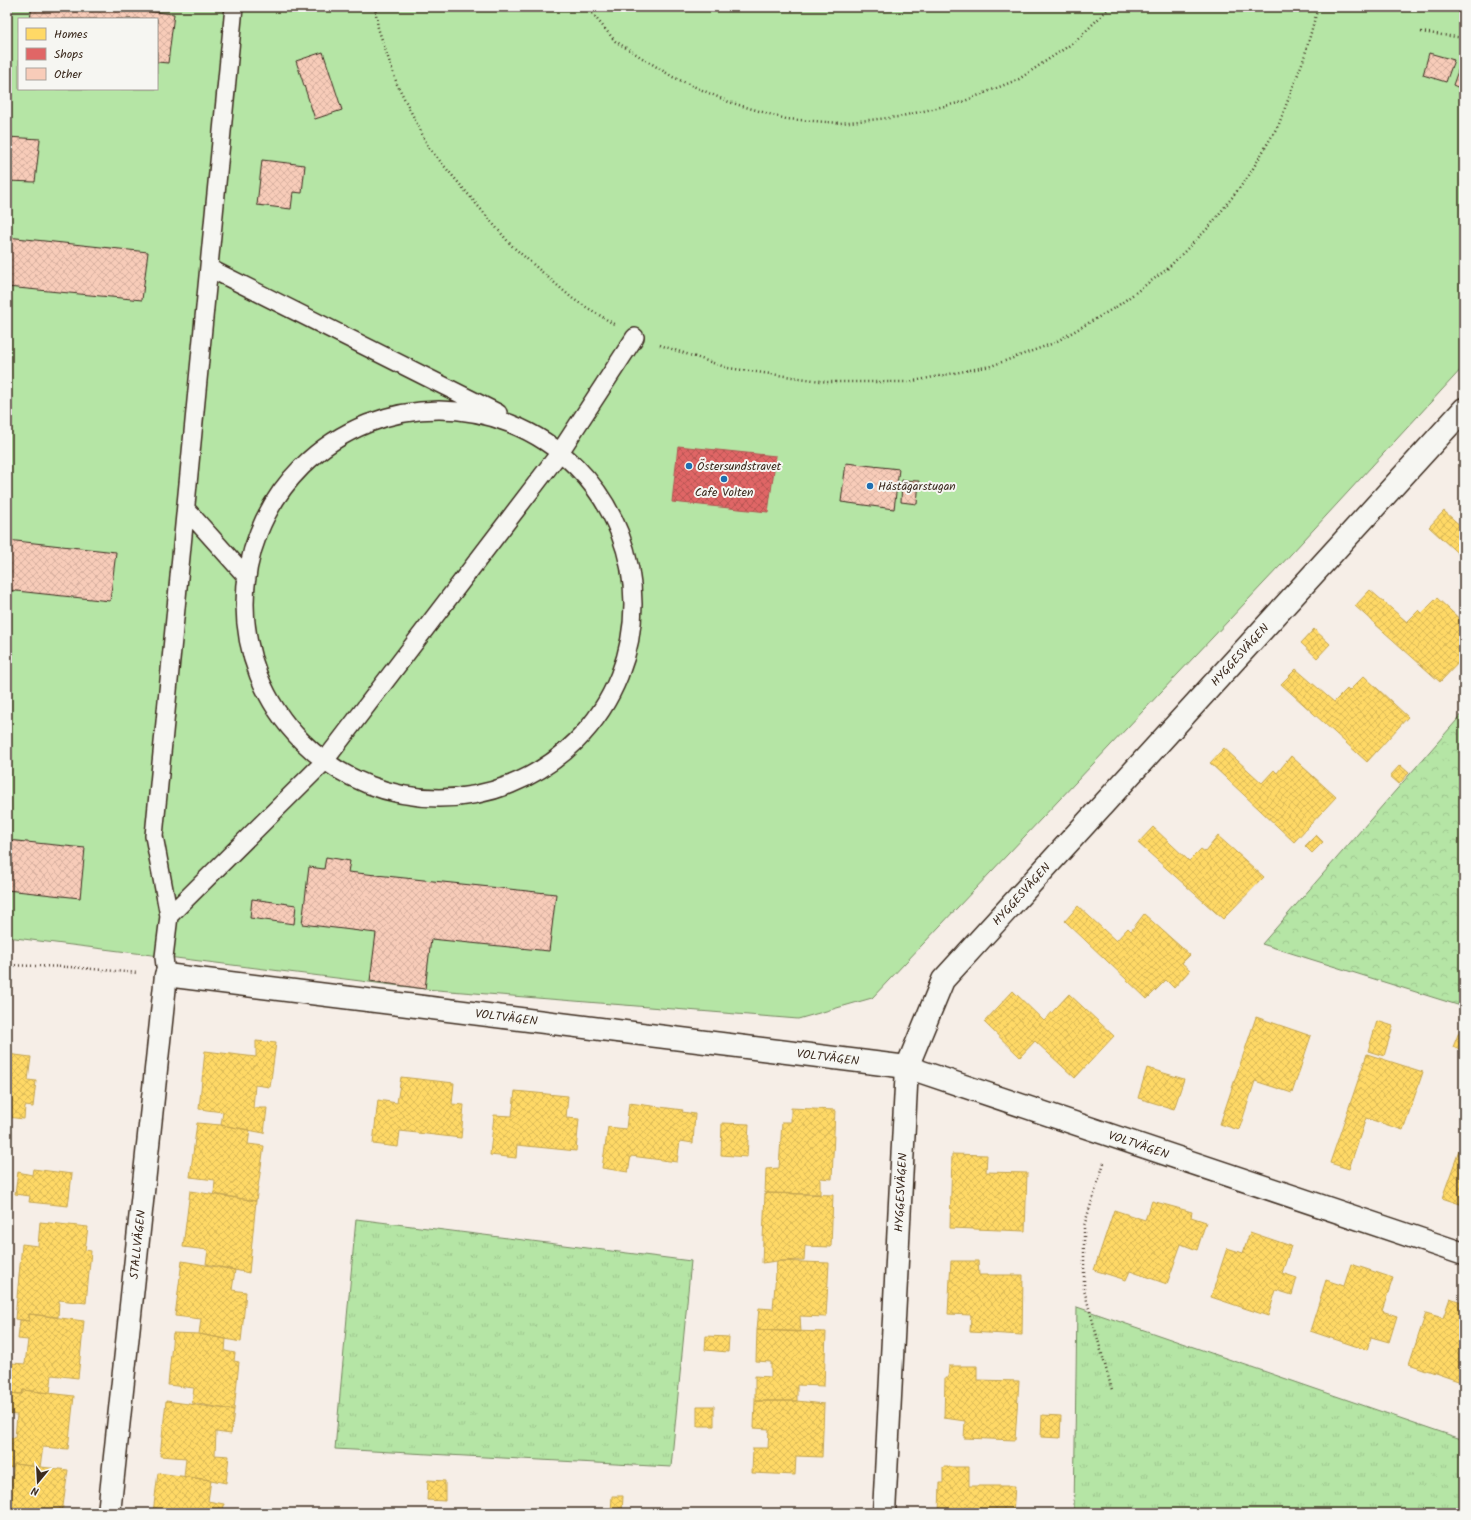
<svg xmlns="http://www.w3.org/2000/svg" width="1471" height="1520" font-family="Kalam,sans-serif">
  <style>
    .grass { fill: url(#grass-tufts); stroke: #788862 }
    .forest { fill: url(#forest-crowns); stroke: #788862 }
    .garden { fill: #b5e5a5; stroke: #788862; fill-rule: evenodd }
    .homes { fill: url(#homes-cross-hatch); stroke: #c4a450 }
    .shops { fill: url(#shops-cross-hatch); stroke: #ae5450 }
    .building { fill: url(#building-cross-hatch); stroke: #3b2a1e }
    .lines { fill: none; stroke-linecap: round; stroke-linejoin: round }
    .lane-casing { stroke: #3b2a1e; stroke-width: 20 }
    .street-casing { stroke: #3b2a1e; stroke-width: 25 }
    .path { stroke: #3b2a1e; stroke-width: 2.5; stroke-dasharray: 1 3; stroke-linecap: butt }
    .lane { stroke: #f6f6f2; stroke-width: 17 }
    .street { stroke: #f6f6f2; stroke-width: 22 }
    .poi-dot { fill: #1f6fb2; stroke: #f6f6f2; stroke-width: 1.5 }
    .labels { text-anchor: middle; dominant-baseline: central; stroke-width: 4; stroke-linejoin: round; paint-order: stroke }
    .poi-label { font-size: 12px; fill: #3b2a1e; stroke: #f6f6f2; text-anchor: start }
    .street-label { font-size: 12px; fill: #3b2a1e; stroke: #f6f6f2 }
  </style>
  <defs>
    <pattern id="grass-tufts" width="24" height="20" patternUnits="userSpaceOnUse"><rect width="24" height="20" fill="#b5e5a5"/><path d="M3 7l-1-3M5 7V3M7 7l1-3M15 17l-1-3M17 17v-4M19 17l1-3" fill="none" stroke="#9dc58e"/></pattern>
    <pattern id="forest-crowns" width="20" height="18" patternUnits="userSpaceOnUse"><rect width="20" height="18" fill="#b5e5a5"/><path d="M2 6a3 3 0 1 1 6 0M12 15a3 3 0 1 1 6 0" fill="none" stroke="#9dc58e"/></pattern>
    <pattern id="homes-cross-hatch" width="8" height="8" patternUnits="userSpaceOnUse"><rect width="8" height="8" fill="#ffd966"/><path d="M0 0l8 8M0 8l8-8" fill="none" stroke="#dbba58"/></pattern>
    <pattern id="shops-cross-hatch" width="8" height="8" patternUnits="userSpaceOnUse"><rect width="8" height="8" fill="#e06666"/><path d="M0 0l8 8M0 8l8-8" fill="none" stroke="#b75453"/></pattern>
    <pattern id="building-cross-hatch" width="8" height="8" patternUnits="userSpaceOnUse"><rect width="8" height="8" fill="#f8ccb9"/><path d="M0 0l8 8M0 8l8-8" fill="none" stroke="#d6af9f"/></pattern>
  </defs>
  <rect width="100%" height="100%" fill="#f6eee7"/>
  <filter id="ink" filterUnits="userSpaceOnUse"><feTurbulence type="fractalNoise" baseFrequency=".025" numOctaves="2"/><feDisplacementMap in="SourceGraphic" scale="8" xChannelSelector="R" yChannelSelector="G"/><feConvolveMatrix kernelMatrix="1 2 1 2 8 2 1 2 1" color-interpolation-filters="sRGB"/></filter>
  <g filter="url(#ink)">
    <!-- grass -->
    <path class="grass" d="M356,1219L691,1261L671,1467L335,1449Z
      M1077,1307L1464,1440V1513H1126L1074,1511Z"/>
    <!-- forest -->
    <path class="forest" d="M1464,712V1007L1262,944Z"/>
    <!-- garden -->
    <path class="garden" d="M7,7H1464V366L1280,566L872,998L798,1019L425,989L7,937ZM19,19H157V89H19Z"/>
    <!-- homes -->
    <path class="homes" d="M1444,511L1464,529V559L1429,527Z
      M1370,590L1407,622L1419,610L1422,613L1437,598L1464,623V657L1440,682L1355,606Z
      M1314,629L1330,644L1317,658L1301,643Z
      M1296,669L1334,702L1347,689L1349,691L1364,676L1408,717L1367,762L1281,684Z
      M1224,748L1262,783L1274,770L1277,773L1291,756L1336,797L1294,842L1210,763Z
      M1400,765L1409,773L1399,784L1390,776Z
      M1153,827L1189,861L1201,849L1205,852L1218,836L1264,877L1223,919L1138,843Z
      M1316,835L1323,842L1312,853L1305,846Z
      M1078,906L1116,941L1128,928L1131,931L1144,914L1190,955L1182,963L1190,970L1174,988L1166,980L1147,999L1065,921Z
      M1013,991L1044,1021L1069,994L1114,1036L1075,1078L1035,1041L1020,1057L984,1022Z
      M1256,1017L1311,1036L1292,1093L1255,1081L1239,1130L1220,1124Z
      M1377,1021L1393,1026L1384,1056L1368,1051Z
      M1461,1027L1464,1028V1052L1453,1047Z
      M256,1041L276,1043L270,1087L255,1085L253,1108H267L264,1133L221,1125L223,1112L199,1109L205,1051L256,1057Z
      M7,1054L31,1057L28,1080L36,1081L33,1107L25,1106L24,1119L7,1117Z
      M1367,1054L1423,1072L1403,1130L1366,1118L1349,1169L1330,1163Z
      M1147,1068L1184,1079L1174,1109L1138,1098Z
      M401,1077L454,1083L452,1104L464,1105L461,1138L400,1131L398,1147L373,1144L378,1100L397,1103Z
      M515,1091L568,1096L566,1118L579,1119L576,1151L517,1145L516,1158L490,1155L494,1115L512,1116Z
      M629,1103L683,1110L682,1112L695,1114L693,1143L680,1141L677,1162L631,1156L628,1172L602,1168L608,1127L626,1129Z
      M791,1108L835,1110L832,1179L820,1178V1194L765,1193L766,1169L779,1168L782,1122H791Z
      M197,1123L221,1125L250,1130L248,1144L264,1146L256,1201L214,1194L215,1180L190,1177Z
      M722,1123L749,1124L747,1157L721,1155Z
      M1464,1137V1203L1463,1205L1442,1198Z
      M952,1154L987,1155L986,1172L1027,1173L1025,1231L950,1228Z
      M33,1169L72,1174L68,1206L29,1202L30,1196L15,1194L18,1172L32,1175Z
      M190,1191L256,1201L249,1273L206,1264L208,1250L183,1247Z
      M765,1193L833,1195L831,1247L805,1246L804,1260L777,1261L762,1263Z
      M1152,1201L1192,1212L1191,1217L1206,1222L1197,1250L1181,1244L1167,1284L1130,1271L1126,1280L1094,1270L1114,1210L1145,1220Z
      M7,1202H10L8,1221H7Z
      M40,1222L88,1227L85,1250L91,1251L86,1303L59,1300L58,1317L29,1314V1321L15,1319L22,1244L38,1246Z
      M1250,1232L1291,1246L1282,1273L1297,1278L1292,1295L1276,1290L1268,1316L1211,1297L1227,1248L1243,1253Z
      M182,1261L235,1270L232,1290L246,1292L241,1342L199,1334L201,1319L175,1316Z
      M777,1261L829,1263L826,1317L800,1316L801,1332L757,1330L759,1308L773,1309Z
      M951,1261H978L979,1275H1023L1022,1335L970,1332L971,1315L948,1314Z
      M1351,1264L1393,1278L1382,1311L1397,1316L1389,1342L1371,1337L1367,1350L1310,1331L1326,1280L1344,1286Z
      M1450,1298L1464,1303V1383L1409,1364L1426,1313L1443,1318Z
      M29,1314L84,1321L78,1378L52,1375L50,1393L23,1390L22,1394L7,1393L11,1363L25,1364L28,1340L18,1339L20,1320L29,1321Z
      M757,1330L826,1332L824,1386L797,1385V1401H755V1376L771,1377V1362L756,1361Z
      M173,1333L199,1334L226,1339L225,1351L235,1353L234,1361L239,1362L234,1410L192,1403L194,1388L168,1385Z
      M706,1336L729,1337L728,1352L705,1350Z
      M949,1366H977V1380L1019,1381L1015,1440L964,1438L965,1421L944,1418L945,1378H948Z
      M23,1390L74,1396L68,1449L43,1447L40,1467L14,1464L13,1468L7,1467V1437L15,1438L17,1415L7,1414V1393L22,1394Z
      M166,1401L234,1410L231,1434L216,1432L215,1455L229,1456L226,1483L211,1480L184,1477L186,1458L160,1456Z
      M755,1401H797L824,1404L822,1457L796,1456L795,1475L752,1473L753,1448H768L769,1429L754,1428Z
      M697,1406H714V1426H697Z
      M1042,1415L1061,1416L1060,1438L1041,1437Z
      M14,1464L68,1470L62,1513H7V1492H10Z
      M943,1467H969V1486H1015L1013,1513H939L940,1483H943Z
      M158,1473L211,1480L208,1501L224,1504L223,1513H153Z
      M428,1480L445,1481V1501L427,1500Z
      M612,1496H623L622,1513H611Z"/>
    <!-- shops -->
    <path class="shops" d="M678,446L776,456L768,512L672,502Z"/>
    <!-- building -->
    <path class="building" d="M32,7H106L174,14L168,63L157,62V19H30Z
      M323,52L342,110L315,119L296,61Z
      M1429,53L1454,60L1446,82L1423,75Z
      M1460,65L1464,67V90L1453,85Z
      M7,137L40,139L35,182L7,181Z
      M262,160L305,165L302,193L293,192L291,209L257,205Z
      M7,237L148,252L142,300L7,287Z
      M846,463L899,469L894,509L841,502Z
      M902,480L919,481L917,504L901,502Z
      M7,540L116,552L110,601L7,590Z
      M7,840L85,848L80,898L7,890Z
      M326,857L350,861L348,872L556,894L549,951L431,939L425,989L370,981L376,933L302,924L309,867L324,869Z
      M252,899L296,905L294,924L250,918Z"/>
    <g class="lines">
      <!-- lane casing -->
      <g class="lane-casing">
        <path id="lane" d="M209,268L498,413
          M245 604a194 194 0 1 1 388 0a194 194 0 1 1-388 0Z
          M186,509L245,575
          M169,916L323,763L558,455L635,337
          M166,975L164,957L169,916L154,836L234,7"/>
      </g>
      <!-- street casing -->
      <g class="street-casing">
        <g id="street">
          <path id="s1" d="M109,1513L166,975L907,1067L1464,1254"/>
          <path id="s2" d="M884,1513L907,1067L943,980L1464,409"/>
        </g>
      </g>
      <!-- path -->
      <path class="path" d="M375,7L378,28L397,84L429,148L511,245L573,299L614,324
        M587,7L615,41L673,77L729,102L786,119L840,123L898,117L962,102L1019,79L1076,41L1110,7
        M1421,32L1464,38
        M660,345L728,368L828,382H908L991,366L1054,343L1116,307L1166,270L1209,227L1248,177L1279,124L1304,58L1318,7
        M7,965L70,967L138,973
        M1104,1163L1084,1226V1290L1112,1390"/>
      <!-- lane -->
      <use href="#lane" class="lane"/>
      <!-- street -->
      <use href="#street" class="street"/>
    </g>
  </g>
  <!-- markers -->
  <g class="poi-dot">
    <circle cx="689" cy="466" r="4"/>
    <circle cx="724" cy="479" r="4"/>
    <circle cx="870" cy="486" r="4"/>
  </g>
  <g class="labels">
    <!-- poi labels -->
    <g class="poi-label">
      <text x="697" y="466">Östersundstravet</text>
      <text x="878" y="486">Hästägarstugan</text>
      <text x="724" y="492" text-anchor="middle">Cafe Volten</text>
    </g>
    <!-- street labels -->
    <g class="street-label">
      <text stroke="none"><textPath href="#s2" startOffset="981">HYGGESVÄGEN</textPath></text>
      <text stroke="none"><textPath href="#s2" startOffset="657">HYGGESVÄGEN</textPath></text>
      <text stroke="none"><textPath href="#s1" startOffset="884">VOLTVÄGEN</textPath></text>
      <text stroke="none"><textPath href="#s1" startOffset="1208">VOLTVÄGEN</textPath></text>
      <text stroke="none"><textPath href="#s1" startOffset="1532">VOLTVÄGEN</textPath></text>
      <text stroke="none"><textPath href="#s2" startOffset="321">HYGGESVÄGEN</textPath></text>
      <text stroke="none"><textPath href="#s1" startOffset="270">STALLVÄGEN</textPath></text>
    </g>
  </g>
  <!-- margin -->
  <rect width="1471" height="1520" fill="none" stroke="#f6f6f2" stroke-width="24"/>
  <rect x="12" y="12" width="1447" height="1496" fill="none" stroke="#3b2a1e" stroke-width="1.5" filter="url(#ink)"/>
  <!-- legend -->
  <rect x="18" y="18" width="140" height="72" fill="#f6f6f2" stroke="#aba49d"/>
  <rect x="26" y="28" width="20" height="12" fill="#ffd966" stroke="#aba49d"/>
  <text x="54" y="38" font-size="12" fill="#3b2a1e">Homes</text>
  <rect x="26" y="48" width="20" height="12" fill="#e06666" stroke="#aba49d"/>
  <text x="54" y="58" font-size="12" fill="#3b2a1e">Shops</text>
  <rect x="26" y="68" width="20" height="12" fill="#f8ccb9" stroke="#aba49d"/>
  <text x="54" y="78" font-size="12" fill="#3b2a1e">Other</text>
  <!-- north arrow -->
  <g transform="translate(38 1482) rotate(198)" stroke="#f6f6f2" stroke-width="3" paint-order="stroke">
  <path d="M0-3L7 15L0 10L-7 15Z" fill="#3b2a1e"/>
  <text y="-6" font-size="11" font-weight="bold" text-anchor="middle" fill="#3b2a1e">N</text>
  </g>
</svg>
